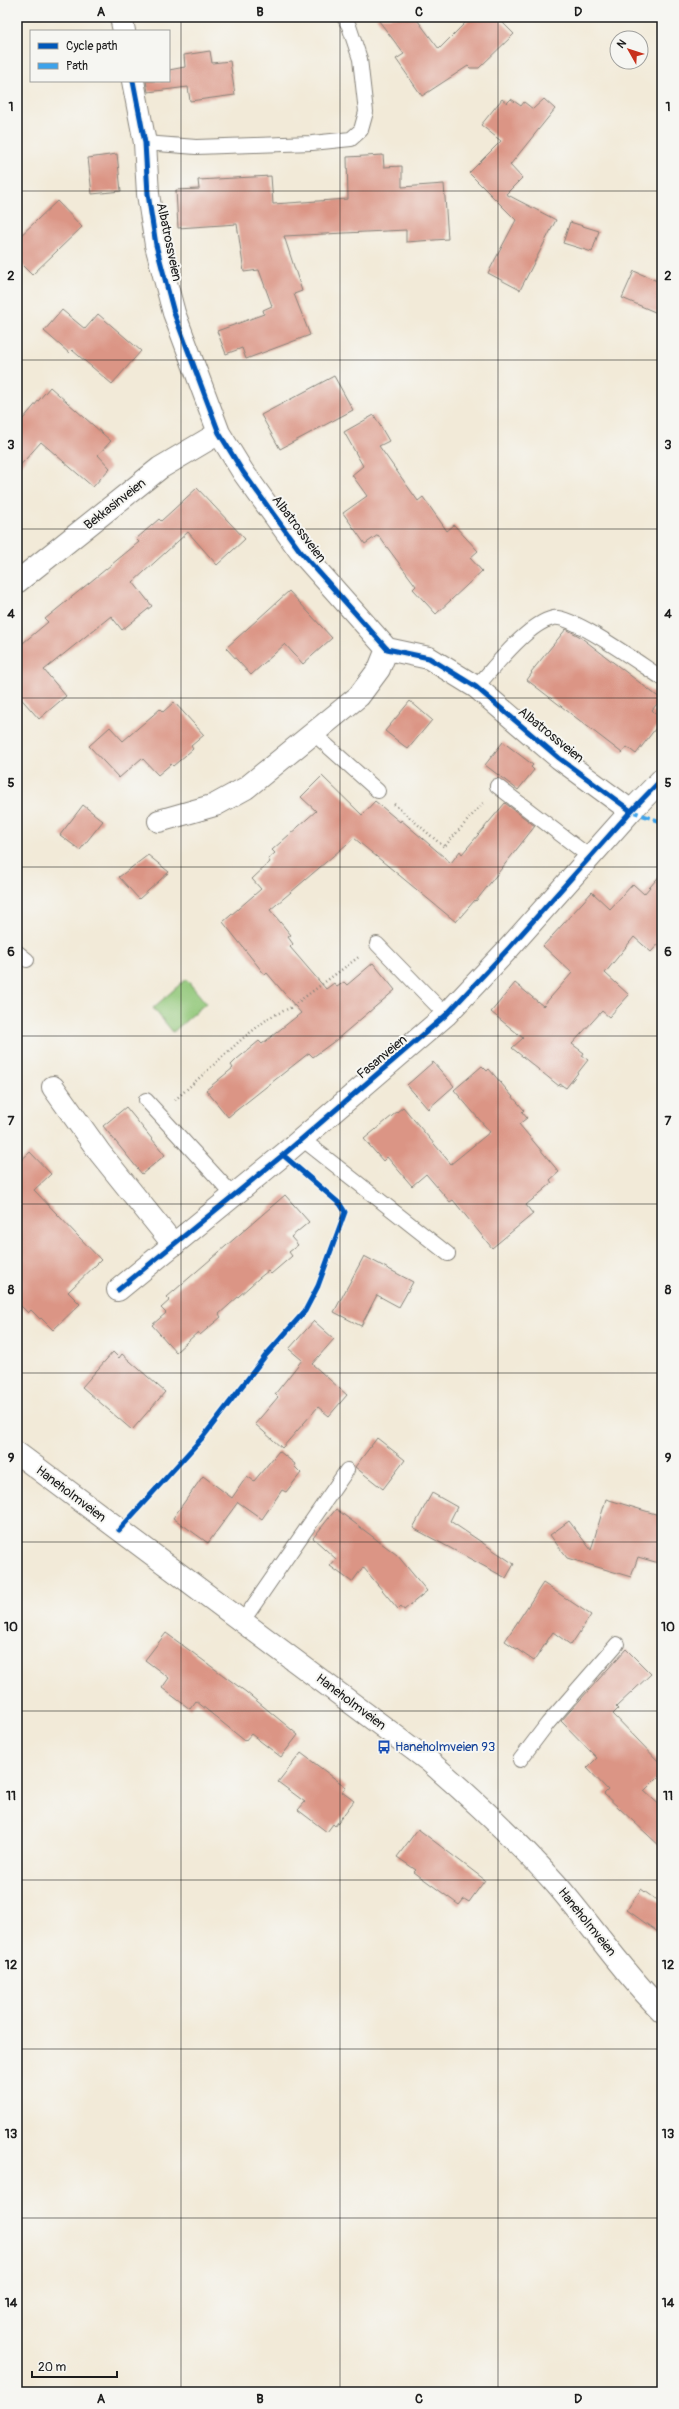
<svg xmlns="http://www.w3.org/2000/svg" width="679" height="2409" font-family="Pangolin,sans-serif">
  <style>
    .green { fill: #93c87a; stroke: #58724b }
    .building { fill: #db9585 }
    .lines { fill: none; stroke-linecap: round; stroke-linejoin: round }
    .lane-casing { stroke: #87837a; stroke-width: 16 }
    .street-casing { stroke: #87837a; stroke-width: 24 }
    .secondary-casing { stroke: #87837a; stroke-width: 24 }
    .path { stroke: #87837a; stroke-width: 2.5; stroke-dasharray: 1 3; stroke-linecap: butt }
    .lane { stroke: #fff; stroke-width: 14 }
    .street { stroke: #fff; stroke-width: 22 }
    .secondary { stroke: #fff; stroke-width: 22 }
    .quiet { stroke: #3da2ea; stroke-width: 4; stroke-dasharray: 8 4; stroke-linecap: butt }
    .cycleway-casing { stroke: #f6f6f2; stroke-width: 8 }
    .cycleway { stroke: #0057b8; stroke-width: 5 }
    .grid { fill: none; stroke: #1c1c1c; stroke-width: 1; stroke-opacity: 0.55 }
    .labels { text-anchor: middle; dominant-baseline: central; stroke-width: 4; stroke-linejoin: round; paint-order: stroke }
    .street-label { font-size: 13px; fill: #1c1c1c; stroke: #f6f6f2 }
    .transit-label { font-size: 13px; fill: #164399; stroke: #f6f6f2; text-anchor: start }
    .neatline { fill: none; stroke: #1c1c1c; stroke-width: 1.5 }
    .grid-label { font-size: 13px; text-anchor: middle; font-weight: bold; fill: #1c1c1c }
  </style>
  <rect width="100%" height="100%" fill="#f6f6f2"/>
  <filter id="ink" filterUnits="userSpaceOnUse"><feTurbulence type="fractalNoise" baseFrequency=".025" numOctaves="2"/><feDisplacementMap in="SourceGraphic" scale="8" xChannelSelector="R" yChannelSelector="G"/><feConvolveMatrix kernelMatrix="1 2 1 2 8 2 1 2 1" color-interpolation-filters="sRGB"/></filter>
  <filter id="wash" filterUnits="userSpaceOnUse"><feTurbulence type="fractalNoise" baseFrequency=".012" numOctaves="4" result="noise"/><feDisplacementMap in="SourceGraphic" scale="16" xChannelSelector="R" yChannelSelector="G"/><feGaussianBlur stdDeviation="0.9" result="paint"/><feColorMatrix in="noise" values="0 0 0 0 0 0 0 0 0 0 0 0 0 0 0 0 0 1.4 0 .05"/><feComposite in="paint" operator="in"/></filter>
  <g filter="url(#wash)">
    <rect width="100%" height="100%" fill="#f2ead8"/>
    <!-- green -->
    <path class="green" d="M186,979L206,1003L173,1032L153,1008Z"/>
    <g id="blocks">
      <!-- building -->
      <path class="building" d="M376,17H415L439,49L471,17H497L514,34L479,68H470L468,66L422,96L396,59L404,54Z
        M210,51L212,63L230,61L235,95L190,101L188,87L148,92L146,81H169V70L185,67L184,55Z
        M502,99L507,103L511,99L521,106L524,102L533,109L544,99L555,109L510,165L522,178L506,194L556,220L520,290L488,273L516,220L469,173L501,141L481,125Z
        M117,154L121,191L92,194L88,158Z
        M383,155L384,167L402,166V187L444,184L448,239L406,242V230L284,236L302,291L294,294L310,335L246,359L242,348L226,354L217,331L264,314L263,310L272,306L259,270L244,272L237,224L178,228L176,190L199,189L198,180L271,176L273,204L348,199L347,157Z
        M57,201L82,227L32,275L17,260V239Z
        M570,222L599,231L592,252L563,243Z
        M634,271L662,283V315L622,298Z
        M62,310L85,329L98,314L141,351L112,384L72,350L69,353L44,331Z
        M334,376L353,410L280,449L261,415Z
        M50,387L111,441L98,455L110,468L93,487L41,442L17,469V426Z
        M374,415L389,441L379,446L418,501L423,497L447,531L454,525L478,551L470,558L482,571L436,614L413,589L416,586L378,535L365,544L343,513L367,496L352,475L363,466L344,432Z
        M197,488L245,539L217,565L188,532L133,582L152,606L122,630L111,616L44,670L66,696L39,719L17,694V648L48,622L45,619L139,542L136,539L159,519L161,521Z
        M289,591L332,638L303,664L285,644L251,675L226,648Z
        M566,629L579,636L661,699L652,710L662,720L636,754L627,747L622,753L527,680L532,673L531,672Z
        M410,701L432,720L408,749L385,731Z
        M174,702L204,735L191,746L193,749L173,766L171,764L158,775L142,758L119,778L89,746L110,727L123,741L160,709L163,712Z
        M503,742L533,765L531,767L534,770L518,790L485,765Z
        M322,776L362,815L375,801L400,822L401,820L451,863L460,851L462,854L505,803L535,826L476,901L475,900L456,922L354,838L270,910L291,935L288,937L293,944L290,947L326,989L334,983L337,987L344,982L347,985L373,963L395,990L336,1040L313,1057L309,1053L228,1117L206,1090L233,1068L231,1065L237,1059L259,1041L262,1044L301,1013L267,973L265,975L223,922L261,889L252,879L270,862L268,859L275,853L272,850L316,811L301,797Z
        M83,805L103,821L80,850L60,835Z
        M148,855L169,872L139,899L119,877Z
        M662,873V940L651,952L634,937L605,973L629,995L609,1017L602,1011L572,1044L584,1053L582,1056L588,1060L566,1088L560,1084L559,1086L512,1048L523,1038L491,1012L515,983L543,1006L572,973L543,946L592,892L610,909L633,884L644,894Z
        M433,1062L454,1086L428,1109L407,1085Z
        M482,1066L487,1071L489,1069L524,1110L522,1112L527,1118L519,1124L559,1172L550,1180L552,1183L526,1205L533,1214L492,1248L453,1200L450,1202L426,1174L412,1186L387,1157L383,1161L364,1139L403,1107L451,1164L490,1132L454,1090Z
        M126,1107L165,1155L142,1174L103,1126Z
        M30,1152L51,1174L34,1190L101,1260L68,1292L80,1304L53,1330L41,1318L40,1319L31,1310L28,1313L17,1302V1164Z
        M285,1195L309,1222L291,1237L298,1245L289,1252L292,1256L271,1274L268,1271L259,1278L219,1314L221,1317L200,1335L198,1332L176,1352L152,1325L166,1313L161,1308L170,1300L167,1297Z
        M364,1256L413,1282L399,1307L377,1295L361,1326L334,1312Z
        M314,1321L334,1339L312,1364L347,1395L329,1416L318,1407L282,1448L255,1424L278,1397L275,1394L302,1360L289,1349Z
        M113,1352L119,1358L122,1354L165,1392L132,1430L82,1387Z
        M377,1438L405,1460L383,1489L355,1467Z
        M279,1451L295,1464L294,1466L301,1473L286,1492L282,1490L262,1519L238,1502L208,1543L173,1518L203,1476L232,1498L247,1476L254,1481Z
        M432,1493L457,1507L450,1521L514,1564L506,1578L413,1528Z
        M606,1499L662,1516V1564L638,1557L631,1577L567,1558L550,1535L569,1521L591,1550Z
        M336,1509L397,1555L427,1591L404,1610L401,1606L398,1609L363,1567L352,1582L330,1566L336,1559L313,1538Z
        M543,1583L591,1615L571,1645L553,1632L534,1661L505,1641Z
        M166,1633L246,1692L298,1735L281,1757L251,1734L245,1741L196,1701L190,1709L162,1688L169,1678L145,1660Z
        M626,1649L651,1674L616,1707L618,1709L613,1714L662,1765V1773L644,1791L662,1807V1848L604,1794L608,1790L587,1768L597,1758L561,1721Z
        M301,1753L346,1787L342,1792L354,1801L335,1826L333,1824L327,1832L298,1810L305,1802L278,1782Z
        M418,1829L485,1880L469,1902L464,1899L459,1905L414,1872L416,1870L397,1857Z
        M641,1889L662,1904V1935L627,1910Z"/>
    </g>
  </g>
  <g filter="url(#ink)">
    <use href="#blocks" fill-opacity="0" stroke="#87837a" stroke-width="1"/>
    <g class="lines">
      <!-- lane casing -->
      <g class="lane-casing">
        <path id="lane" d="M145,143L196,147L312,143L351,139L361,130L366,112L360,59L349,26L344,17
          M476,687C494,668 527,624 553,618C572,614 643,666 662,678
          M313,733L378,791
          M497,786L590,857
          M377,944L446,1015
          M17,952L27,960
          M146,1100L234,1196
          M302,1139L448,1254
          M242,1622L347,1470
          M520,1760L548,1723L617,1644"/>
      </g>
      <!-- street casing -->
      <g class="street-casing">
        <path id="street" d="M121,17L124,31
          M133,81L145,143L148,194L156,245L174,313L219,433L243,472L300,551L387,649L429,658L476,687L559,758L631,811
          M17,582L160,468L219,433
          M159,821L215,805L246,788L359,696L379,669L387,649
          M53,1087L100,1153L174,1245
          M118,1290L283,1155L446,1015L509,948L631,811L662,779"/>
      </g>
      <!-- secondary casing -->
      <g class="secondary-casing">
        <path id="secondary" d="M17,1453L429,1761C474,1800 517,1840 556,1884C592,1926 623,1972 662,2011"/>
      </g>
      <!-- path -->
      <path class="path" d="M394,804L444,847L483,803
        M175,1100L242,1039L270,1017L290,1008L360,956"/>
      <!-- lane -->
      <use href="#lane" class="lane"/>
      <!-- street -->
      <use href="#street" class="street"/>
      <!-- secondary -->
      <use href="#secondary" class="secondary"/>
      <!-- quiet -->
      <path class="quiet" d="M631,811L662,822"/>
      <!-- cycleway casing -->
      <g class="cycleway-casing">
        <path id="cycleway" d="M133,81L145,143L148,194L156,245L174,313L219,433L243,472L300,551L387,649L429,658L476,687L559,758L631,811
          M118,1290L283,1155L446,1015L509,948L631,811L662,779
          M119,1530L203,1437L266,1355L305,1311L318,1286L345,1212L340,1204L283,1155"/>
      </g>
      <!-- cycleway -->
      <use href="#cycleway" class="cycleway"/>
    </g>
  </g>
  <!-- grid -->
  <path class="grid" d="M181,17V2392M340,17V2392M498,17V2392M17,191H662M17,360H662M17,529H662M17,698H662M17,867H662M17,1036H662M17,1204H662M17,1373H662M17,1542H662M17,1711H662M17,1880H662M17,2049H662M17,2218H662"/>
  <!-- icons -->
  <defs>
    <g id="bus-bare" transform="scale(1.08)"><path d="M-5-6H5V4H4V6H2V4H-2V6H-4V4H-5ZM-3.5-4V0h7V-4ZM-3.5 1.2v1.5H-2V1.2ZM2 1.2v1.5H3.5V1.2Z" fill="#1a4fb4" stroke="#f6f6f2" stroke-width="2.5" paint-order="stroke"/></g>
  </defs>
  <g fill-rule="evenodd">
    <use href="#bus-bare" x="384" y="1747"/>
  </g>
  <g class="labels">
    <!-- street labels -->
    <g class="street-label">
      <text transform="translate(169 242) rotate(78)">Albatrossveien</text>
      <text transform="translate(115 504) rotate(-38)">Bekkasinveien</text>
      <text transform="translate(299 529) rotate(53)">Albatrossveien</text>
      <text transform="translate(551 735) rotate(39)">Albatrossveien</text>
      <text transform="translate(382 1057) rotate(-40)">Fasanveien</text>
      <text transform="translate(71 1494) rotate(37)">Haneholmveien</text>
      <text transform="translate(351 1702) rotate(37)">Haneholmveien</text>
      <text transform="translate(587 1922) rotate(51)">Haneholmveien</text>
    </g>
    <!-- transit labels -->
    <g class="transit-label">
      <text x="395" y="1747">Haneholmveien 93</text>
    </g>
  </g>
  <!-- margin -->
  <rect width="679" height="2409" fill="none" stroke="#f6f6f2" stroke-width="44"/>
  <!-- legend -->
  <rect x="30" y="30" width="140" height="52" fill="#f6f6f2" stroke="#9f9f9c"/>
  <rect x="38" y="43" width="20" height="6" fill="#0057b8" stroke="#9f9f9c"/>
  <text x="66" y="50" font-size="12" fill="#1c1c1c">Cycle path</text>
  <rect x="38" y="63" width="20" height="6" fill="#3da2ea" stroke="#9f9f9c"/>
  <text x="66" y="70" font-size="12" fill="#1c1c1c">Path</text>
  <!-- north arrow -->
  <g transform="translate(629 50) rotate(309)"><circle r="19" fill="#f6f6f2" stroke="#9f9f9c"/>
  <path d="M0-3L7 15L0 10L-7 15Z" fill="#c8321e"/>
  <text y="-6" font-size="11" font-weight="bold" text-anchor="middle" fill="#1c1c1c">N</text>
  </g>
  <!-- scale -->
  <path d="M32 2371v6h85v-6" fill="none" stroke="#1c1c1c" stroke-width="2"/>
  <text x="38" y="2371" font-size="12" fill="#1c1c1c" stroke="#f6f6f2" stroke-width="3" paint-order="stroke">20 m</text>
  <rect x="22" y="22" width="635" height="2365" class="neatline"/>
  <g class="grid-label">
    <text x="101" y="16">A</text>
    <text x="260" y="16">B</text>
    <text x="419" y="16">C</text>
    <text x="578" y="16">D</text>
    <text x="11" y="111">1</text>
    <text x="668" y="111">1</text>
    <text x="11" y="280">2</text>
    <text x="668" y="280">2</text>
    <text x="11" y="449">3</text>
    <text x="668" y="449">3</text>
    <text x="11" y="618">4</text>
    <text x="668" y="618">4</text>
    <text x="11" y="787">5</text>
    <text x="668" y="787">5</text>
    <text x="11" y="956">6</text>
    <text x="668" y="956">6</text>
    <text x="11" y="1125">7</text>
    <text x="668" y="1125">7</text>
    <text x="11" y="1294">8</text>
    <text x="668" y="1294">8</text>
    <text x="11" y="1462">9</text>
    <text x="668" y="1462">9</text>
    <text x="11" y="1631">10</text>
    <text x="668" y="1631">10</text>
    <text x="11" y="1800">11</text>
    <text x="668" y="1800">11</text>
    <text x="11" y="1969">12</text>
    <text x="668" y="1969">12</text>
    <text x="11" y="2138">13</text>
    <text x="668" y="2138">13</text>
    <text x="11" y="2307">14</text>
    <text x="668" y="2307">14</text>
    <text x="101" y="2403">A</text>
    <text x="260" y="2403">B</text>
    <text x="419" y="2403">C</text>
    <text x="578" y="2403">D</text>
  </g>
</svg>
